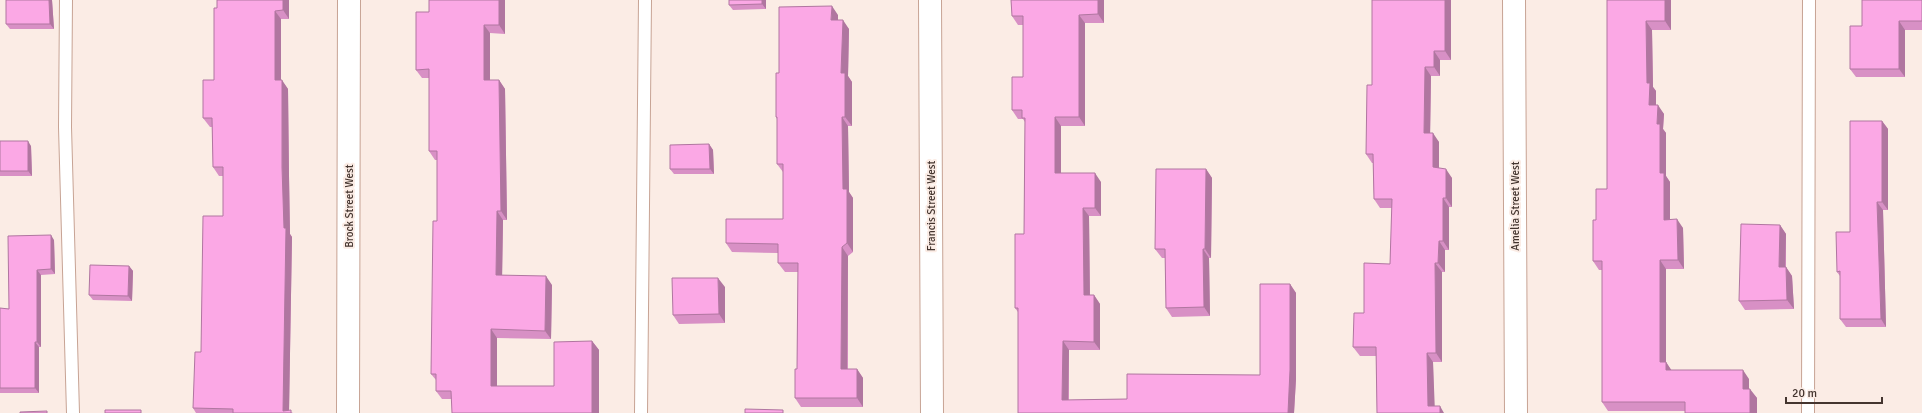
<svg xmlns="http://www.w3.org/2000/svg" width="1922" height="413" font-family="Signika,sans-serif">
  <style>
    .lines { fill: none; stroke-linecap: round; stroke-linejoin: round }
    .service-casing { stroke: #c7a394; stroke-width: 14 }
    .minor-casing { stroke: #c7a394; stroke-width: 24 }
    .service { stroke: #fff; stroke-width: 12 }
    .minor { stroke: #fff; stroke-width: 22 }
    .wall { fill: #d890c5 }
    .shaded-wall { fill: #b076a0 }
    .building { fill: #fba8e5; stroke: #b076a0 }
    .labels { text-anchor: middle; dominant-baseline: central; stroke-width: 4; stroke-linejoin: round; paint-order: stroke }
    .street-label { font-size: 11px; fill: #44352f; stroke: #fbece5 }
  </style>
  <rect width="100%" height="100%" fill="#fbece5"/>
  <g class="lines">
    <!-- service casing -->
    <g class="service-casing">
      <path id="service" d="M66,0L65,127L73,413
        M641,413L645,0
        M1808,413L1809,0"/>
    </g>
    <!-- minor casing -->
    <g class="minor-casing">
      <path id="minor" d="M930,0L932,413
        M1514,0L1516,413
        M348,413L349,0"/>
    </g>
    <!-- service -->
    <use href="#service" class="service"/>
    <!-- minor -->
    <use href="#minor" class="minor"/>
  </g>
  <!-- wall -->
  <path class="wall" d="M6,0H52L54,29H10L6,24Z
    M289,0V19H281V80L288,89L289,176L290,234L292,237L289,411L293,413H196L193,408L223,216V176H219L213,167L212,127H210L203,118L214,80L217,8Z
    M505,0V34L490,33V80H499L505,89L507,220H503L502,275L552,285L551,339L497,338V386H554L592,341L599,350V413L452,399H442L436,391V380L431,374L437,221V160H435L429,151V78H422L416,70L429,12Z
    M729,0H766V9L733,10L729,5Z
    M1011,0H1104V23H1085V126H1061V173L1101,182V216H1089L1090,295H1094L1100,304V350H1069V400L1127,399L1260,375L1290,284L1296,293V379L1294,413H1018V312L1015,308L1024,234L1025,122L1023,119H1018L1012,110L1023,77V25H1018L1012,16Z
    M1375,0H1451V60H1440V76H1431L1430,133L1439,142V168L1452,178V207H1449V250H1445V272H1442V362H1433L1434,406L1377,413L1376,356H1360L1353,347L1364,313L1390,264L1392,208H1380L1374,199L1373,163H1372L1366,154L1372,85Z
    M1607,0H1671V30H1652L1653,87L1656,91V105L1664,114L1663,129L1666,133V176L1670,182V219L1683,228L1684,269H1666V362L1671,370L1749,379V389L1757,398V413L1685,411H1608L1602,402V270H1599L1593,261L1596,220L1607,189Z
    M1922,0V30H1905V77H1856L1850,69L1862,26Z
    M838,15V20L849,29L848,76L852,82V126H848L849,192L853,198V252L848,256V369H857L863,378V407H801L795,398L797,369L798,272H785L778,263V253L732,252L726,243L783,219V172L777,164V119L776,117L779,73Z
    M1882,121L1888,129V210H1883L1886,327H1846L1840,319V276L1837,272L1850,232Z
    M0,141L31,146L32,176H0Z
    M709,144L713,150L714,174H674L670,169Z
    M1206,169L1212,178L1211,258H1209L1210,316L1172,317L1166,308L1165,258H1162L1155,249Z
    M1780,225L1786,234V267L1792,276L1794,309L1745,310L1739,301Z
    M54,240L55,274L41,275V347H39V393H0V308L9,309Z
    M129,266L133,271L132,301L93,300L89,295Z
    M725,287V323L679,324L673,315Z"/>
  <!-- shaded-wall -->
  <path class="shaded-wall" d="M49,0H52L54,29L50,24Z
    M283,0H289V19L283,10Z
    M499,0H505V34L499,25Z
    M762,0H766V9L762,4Z
    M1098,0H1104V23L1098,14Z
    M1445,0H1451V60L1445,51Z
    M1665,0H1671V30L1665,21Z
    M832,6L838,15V29L831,20Z
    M275,11L281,19V89L275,80Z
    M1079,15L1085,23V126L1079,117Z
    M843,20L849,29L848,76L852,82V126L845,117L841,73Z
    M1646,21L1652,30L1653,87L1656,91V114L1649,105L1647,83Z
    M1899,21L1905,30V77L1899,69Z
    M484,25L490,33V89L484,80Z
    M1434,51L1440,60V76L1434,67Z
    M1425,67L1431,76L1430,142L1424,133Z
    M282,80L288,89L289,176L290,234L292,237L289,413L283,411Z
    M499,80L505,89L507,220L501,211Z
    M1658,105L1664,114L1663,129L1666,133V176L1670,182V228L1664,220L1660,173L1657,124Z
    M842,117L848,126L849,192L853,198V252L847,243L843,189Z
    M1055,117L1061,126V182L1055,173Z
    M1882,121L1888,129V210L1882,202Z
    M1433,133L1439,142V176L1433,167Z
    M28,141L31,146L32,176L28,171Z
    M709,144L713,150L714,174L710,169Z
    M1206,169L1212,178L1211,258L1205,249Z
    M1446,169L1452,178V207L1446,198Z
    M1095,173L1101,182V216L1095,208Z
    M1443,198L1449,207V250L1443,241Z
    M1877,202L1883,210L1886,327L1881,319Z
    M1083,208L1089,216L1090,304L1084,295Z
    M497,211L503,220L502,284L496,275Z
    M1677,219L1683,228L1684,269L1678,260Z
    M1780,225L1786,234L1785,276L1779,267Z
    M51,235L54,240L55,274L51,269Z
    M1439,241L1445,250V272L1438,263Z
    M842,247L848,256L847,378L841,369Z
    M1203,249L1209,258L1210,316L1204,307Z
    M1660,260L1666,269V362L1672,371V379L1660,362Z
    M1435,263L1442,272V362L1436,353Z
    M129,266L133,271L132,301L128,296Z
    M1786,267L1792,276L1794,309L1787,300Z
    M37,270L41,275V347L37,342Z
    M546,276L552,285L551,339L545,331Z
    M718,278L725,287V323L719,314Z
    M1290,284L1296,293V379L1294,413H1288Z
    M1094,295L1100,304V350L1094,342Z
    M491,329L497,338V394L491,386Z
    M592,341L599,350V413H592Z
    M1063,341L1069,350L1068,408L1062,400Z
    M35,342L39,347V393L35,388Z
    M1427,353L1433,362L1435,413L1428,406Z
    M857,369L863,378V407L857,398Z
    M1743,370L1749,379V398L1743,389Z
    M1750,389L1757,398V413H1750Z
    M1440,406L1444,413H1440Z"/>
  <!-- building -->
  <path class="building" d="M6,0H49L50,24H6Z
    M217,0H283V10L275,11V80H282V167L284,228H286L283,411L291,410V413H233V409L193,408L195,352H201L203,216H223V167H213L212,118H203V80H214V8H217Z
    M429,0H499V25H484V80H499L501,211H497L496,275L546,276L545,331L491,329V386H554V342L592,341V413H452L451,391H436V374H431L433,221H437V151H429V69L416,70V12H429Z
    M729,0H762V4L729,5Z
    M1011,0H1098V14L1079,15V117H1055V173H1095V208H1083L1084,295H1094V342L1063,341L1062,400L1127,399V374L1260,375V284H1290V370L1288,413H1018V308H1015V234H1024L1025,118H1022V110H1012V77H1023V16H1012Z
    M1372,0H1445V51H1434V67H1425L1424,133H1433V167L1446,169V198H1443V241H1439L1438,263H1435L1436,353H1427L1428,406H1440V413H1377L1376,347H1353L1354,313H1364V263L1390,264L1392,199H1374L1373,154H1366L1367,85H1372Z
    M1607,0H1665V21H1646L1647,83H1650L1649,105H1658L1657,124H1660V173H1664V220L1677,219L1678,260H1660V362H1666V370H1743V389H1750V413H1685V402H1602V261H1593V220H1596V189H1607Z
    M1862,0H1922V21H1899V69H1850V26H1862Z
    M832,6L831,20H843L841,73H845V117H842L843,189H847V243L842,247L841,369H857V398H795V369H797L798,263H778V244L726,243V219H783V164H777V117H776V73H779V7Z
    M1850,121H1882V202H1877L1881,319H1840V271L1837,272L1836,232H1850Z
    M0,141H28V171H0Z
    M709,144L710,169H670V145Z
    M1156,169H1206L1205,249H1203L1204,307L1166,308L1165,249H1155Z
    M1741,224L1780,225L1779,267H1786L1787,300L1739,301Z
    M51,235V269L37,270V342H35V388H0V308L9,309L8,236Z
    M90,265L129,266L128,296L89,295Z
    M672,278H718L719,314L673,315Z
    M745,409L783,410V413H745Z
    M105,410H141V413H105Z
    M47,411V413H20V412Z"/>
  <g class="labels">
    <!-- street labels -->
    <g class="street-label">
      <text transform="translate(349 206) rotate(-90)">Brock Street West</text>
      <text transform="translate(931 206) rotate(-90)">Francis Street West</text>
      <text transform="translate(1515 206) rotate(-90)">Amelia Street West</text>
    </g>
  </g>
  <!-- scale -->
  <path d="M1786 397v6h96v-6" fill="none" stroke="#44352f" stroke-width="2"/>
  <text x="1792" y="397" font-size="12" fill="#44352f" stroke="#fbece5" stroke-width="3" paint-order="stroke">20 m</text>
</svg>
